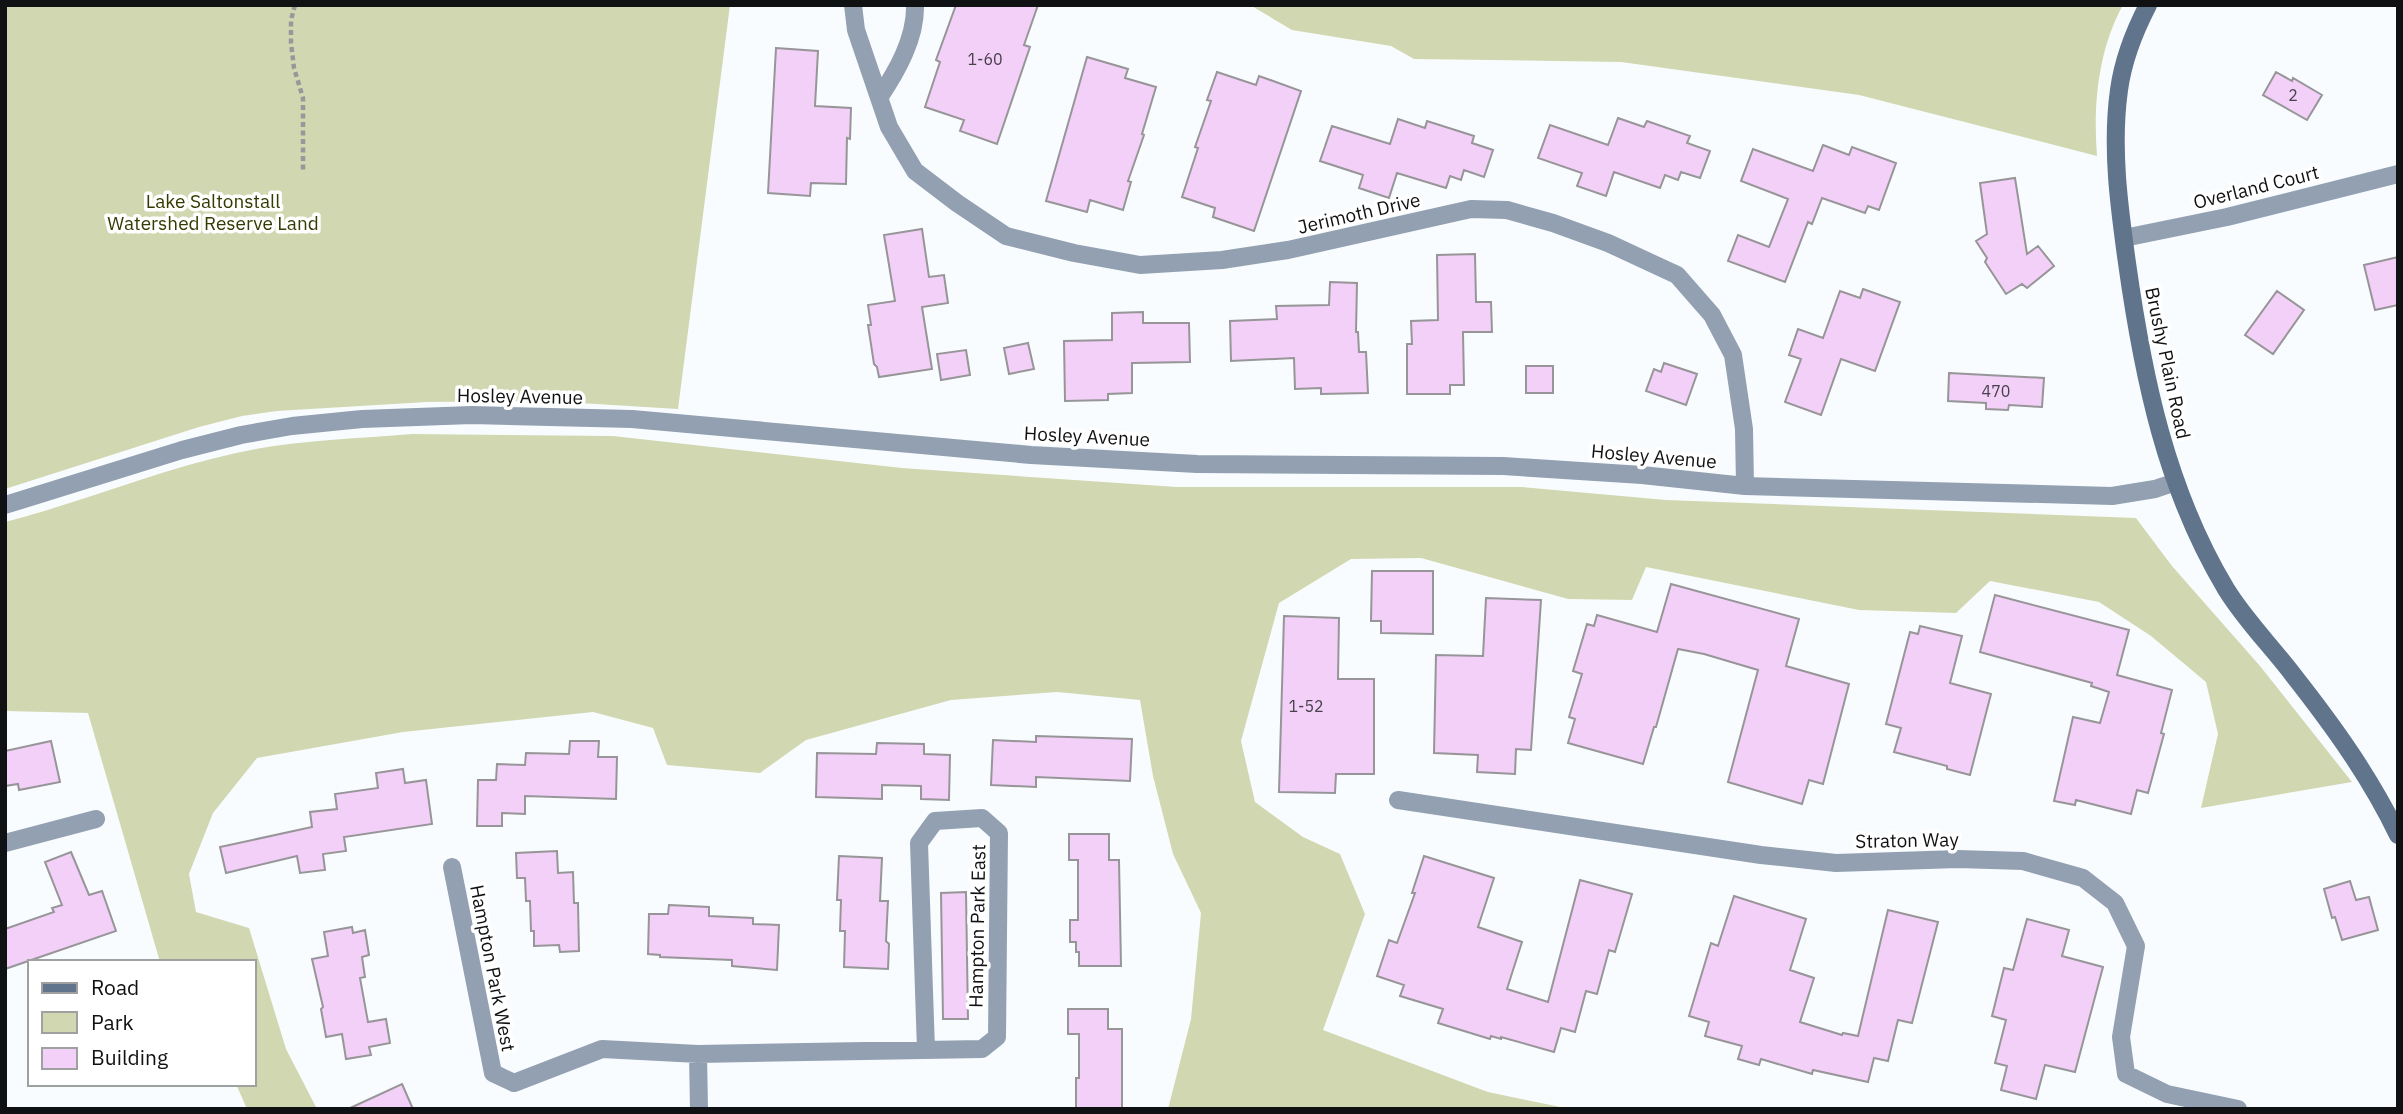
<svg xmlns="http://www.w3.org/2000/svg" width="2403" height="1114" font-family="'IBM Plex Sans',sans-serif">
  <style>
    .green { fill: #d1d8b1 }
    .building { fill: #f2d0f8; stroke: #979598; stroke-width: 2 }
    .lines { fill: none; stroke-linecap: round; stroke-linejoin: round }
    .path { stroke: #96999b; stroke-width: 4.5; stroke-dasharray: 5 3.5; stroke-linecap: butt }
    .street { stroke: #92a0b1; stroke-width: 18 }
    .secondary { stroke: #60748c; stroke-width: 18 }
    .labels { text-anchor: middle; dominant-baseline: central; stroke-width: 7; stroke-linejoin: round; paint-order: stroke }
    .number-label { font-size: 16px; fill: #48414c }
    .street-label { font-size: 19px; fill: #101112; stroke: #fff }
    .park-label { font-size: 19px; fill: #353b01; stroke: #fff }
  </style>
  <rect width="100%" height="100%" fill="#f9fcff"/>
  <!-- green -->
  <path class="green" d="M5,5H730L678,409L547,401L427,402L277,411L242,416L199,427L5,489Z
    M1250,5H2123C2098,50 2093,106 2097,156L1859,95L1621,62L1414,59L1391,46L1292,30Z
    M412,434L613,436L902,468L1177,487H1522L1666,500L2136,518L2172,566L2260,666L2352,782L2201,808L2218,734L2206,682L2151,636L2099,602L1990,581L1956,613L1859,610L1646,567L1632,600L1568,599L1421,558L1351,559L1279,603L1241,741L1255,802L1303,837L1340,854L1365,914L1323,1030L1488,1092L1570,1109H1168L1191,1019L1201,913L1173,854L1153,776L1140,700L1057,692L951,700L806,740L760,773L667,765L653,728L593,712L403,732L257,758L213,813L189,874L196,912L249,928L286,1049L317,1109H247L236,1084H254V962H160L88,713L5,711V522C83,502 158,470 236,453C294,440 354,439 412,434Z"/>
  <!-- building -->
  <path class="building" d="M956,5H1038L1024,45L1030,47L997,144L960,131L964,120L925,107L940,62L936,60Z
    M776,48L818,51L815,106L851,108L850,139L847,138L846,184L811,183L810,196L768,193Z
    M1087,57L1128,69L1125,78L1156,87L1142,134L1144,135L1128,181L1131,182L1123,210L1090,200L1087,212L1046,201Z
    M1217,72L1256,85L1259,76L1301,91L1254,231L1213,217L1215,208L1182,197L1198,148L1195,147L1211,101L1207,100Z
    M2276,72L2292,81L2293,78L2322,95L2307,120L2263,95Z
    M1618,118L1644,127L1647,121L1690,136L1687,143L1710,151L1700,178L1681,172L1678,180L1665,175L1660,188L1614,172L1606,196L1577,186L1582,173L1538,158L1550,125L1608,145Z
    M1398,119L1425,128L1427,121L1474,136L1472,143L1493,150L1484,177L1464,170L1461,180L1450,176L1446,188L1397,173L1389,198L1359,188L1363,175L1320,161L1332,126L1390,144Z
    M1823,145L1849,155L1852,147L1896,163L1879,210L1868,206L1865,213L1822,198L1812,224L1808,222L1785,282L1728,261L1738,235L1769,247L1788,199L1741,181L1753,149L1813,171Z
    M2015,178L2027,254L2038,246L2054,266L2027,288L2022,284L2006,294L1985,262L1987,258L1976,241L1987,234L1980,183Z
    M922,229L929,277L944,275L948,303L922,307L932,369L879,377L877,367L874,364L868,325H871L868,305L895,301L884,235Z
    M1475,254L1476,302H1491L1492,332H1463L1464,385H1450V394H1407V344H1412L1411,321L1438,320L1437,255Z
    M2398,257V305L2375,310L2364,265Z
    M1330,282L1357,283L1356,332H1358L1359,352H1366L1368,393L1321,394V388L1295,389L1294,358L1231,361L1230,321L1277,319L1276,306L1329,305Z
    M1863,289L1900,302L1875,371L1841,359L1821,415L1785,402L1801,359L1789,355L1798,329L1823,338L1840,291L1860,298Z
    M2277,291L2304,310L2273,354L2245,335Z
    M1143,312V323H1189L1190,362L1132,363V393L1108,394V400L1065,401L1064,341L1112,340V313Z
    M1028,343L1034,369L1009,374L1004,348Z
    M966,350L970,375L941,380L937,354Z
    M1664,363L1697,374L1686,405L1646,391L1654,369L1661,372Z
    M1526,366H1553V393H1526Z
    M1949,373L2044,378L2042,407L2009,405L2008,410L1986,409V403L1948,401Z
    M1372,571H1433V634L1381,633V621H1371Z
    M1671,584L1799,619L1786,666L1849,684L1823,784L1809,780L1802,804L1728,782L1758,670L1704,654L1678,649L1656,727H1654L1643,764L1568,743L1575,719L1569,717L1582,674L1573,671L1587,624L1594,626L1597,615L1657,632Z
    M1995,595L2129,630L2117,675L2172,690L2161,733L2164,734L2148,793L2137,790L2131,814L2076,800L2075,805L2054,801L2073,717L2100,723L2109,692L2091,686L2092,683L1980,652Z
    M1486,598L1541,600L1531,750L1516,749L1515,774L1477,772L1478,755L1434,753L1436,655L1483,656Z
    M1284,616L1339,618L1338,679H1374V774H1336L1335,793L1279,792Z
    M1920,626L1962,636L1950,683L1991,694L1970,775L1947,769V766L1894,752L1901,728L1886,724L1910,632L1918,634Z
    M1036,736L1132,739L1130,781L1036,777V787L991,785L993,740L1036,742Z
    M51,741L60,782L19,790L18,784L5,786V751Z
    M570,741H599L598,757H617L616,799L525,796V814L502,813V826H477L478,780H496L497,764L525,765L526,753L569,754Z
    M877,743L924,744V754L950,755L949,800L921,799V786L882,785V799L816,797L817,753L876,754Z
    M403,769L405,783L426,780L432,824L344,837L346,851L323,854L325,870L300,873L297,856L226,873L220,847L312,827L310,812L337,809L335,794L378,788L376,773Z
    M1069,834H1109V860H1119L1121,966H1079V952H1076V942H1070V920H1078V860H1069Z
    M557,851L558,873L573,872L574,903H578L579,951L560,952L559,945L534,946V931H531L530,901H526L525,878H517L516,853Z
    M71,852L89,895L102,891L116,931L5,969V929L54,912L52,908L62,905L45,862Z
    M839,856L882,858L880,901H888L886,941L889,944L888,969L844,967L845,931H840L841,900H837Z
    M1424,856L1494,878L1478,927L1522,942L1507,989L1548,1002L1580,880L1632,894L1615,952L1609,950L1597,994L1586,991L1575,1032L1561,1028L1554,1052L1501,1037V1039L1491,1036L1490,1039L1438,1023L1443,1009L1400,996L1404,985L1377,976L1389,940L1397,943L1415,893H1412Z
    M2350,881L2356,900L2369,897L2378,930L2342,940L2335,917L2332,918L2324,889Z
    M966,892L968,1019H943L941,893Z
    M1734,896L1806,919L1790,970L1814,978L1800,1022L1842,1035L1843,1033L1858,1036L1888,910L1938,922L1912,1023L1898,1020L1888,1061L1874,1058L1868,1082L1813,1070L1812,1074L1761,1059L1759,1065L1738,1059L1742,1046L1705,1036L1709,1022L1689,1016L1711,943L1718,946Z
    M669,905L709,907V916L753,918V924L779,925L777,970L732,966V960L660,957V955L648,954L649,914H668Z
    M2027,919L2069,930L2062,956L2103,967L2075,1072L2045,1065L2036,1099L2001,1090L2007,1066L1995,1063L2006,1020L1992,1016L2004,968L2013,970Z
    M352,927L353,933L365,930L369,955L362,957L365,977L360,978L368,1022L386,1019L390,1043L369,1047L371,1055L346,1059L342,1034L326,1037L321,1009L323,1007L312,959L328,956L324,932Z
    M1068,1009H1108V1029H1122V1109H1076V1078H1079V1034H1068Z
    M402,1084L413,1109H348Z"/>
  <g class="lines">
    <!-- path -->
    <path class="path" d="M295,5L291,20V43L294,68L303,98V171"/>
    <!-- street -->
    <path class="street" d="M853,5L856,30L889,127L915,171L957,203L1006,236L1074,253L1140,265L1222,260L1288,250L1471,209L1507,210L1553,223L1608,243L1677,275L1712,315L1733,355L1744,429L1745,486
      M879,98C897,71 916,38 915,5
      M2124,238L2227,217L2398,174
      M5,505L182,450L241,435L292,426L362,419L472,415L632,419L1031,455L1197,464L1503,466L1642,475L1745,486L2112,496L2155,489L2176,482
      M1398,800L1761,855L1836,863L1958,859L2023,861L2083,878L2115,903L2136,946L2121,1037L2126,1074L2167,1094L2238,1109
      M5,843L96,819
      M452,867L493,1073L514,1083L602,1049L698,1054L982,1049L997,1037L999,833L982,818L935,821L919,843L926,1050
      M698,1054L699,1109"/>
    <!-- secondary -->
    <path class="secondary" d="M2148,5C2134,32 2123,60 2119,90C2111,147 2119,206 2127,263C2143,377 2166,489 2226,589C2245,620 2272,647 2294,676C2334,727 2370,777 2398,835"/>
  </g>
  <g class="labels">
    <!-- number labels -->
    <g class="number-label">
      <text x="985" y="59">1-60</text>
      <text x="2293" y="95">2</text>
      <text x="1996" y="391">470</text>
      <text x="1306" y="706">1-52</text>
    </g>
    <!-- street labels -->
    <g class="street-label">
      <text transform="translate(2256 187) rotate(-14)">Overland Court</text>
      <text transform="translate(1359 213) rotate(-13)">Jerimoth Drive</text>
      <text transform="translate(2168 363) rotate(78)">Brushy Plain Road</text>
      <text transform="translate(520 396) rotate(1)">Hosley Avenue</text>
      <text transform="translate(1087 436) rotate(3)">Hosley Avenue</text>
      <text transform="translate(1654 456) rotate(5)">Hosley Avenue</text>
      <text transform="translate(1907 840) rotate(-1)">Straton Way</text>
      <text transform="translate(977 926) rotate(-89)">Hampton Park East</text>
      <text transform="translate(493 968) rotate(79)">Hampton Park West</text>
    </g>
    <!-- park labels -->
    <g class="park-label">
      <text x="213" y="201">Lake Saltonstall<tspan x="213" dy="22">Watershed Reserve Land</tspan></text>
    </g>
  </g>
  <!-- border -->
  <rect width="2403" height="1114" fill="none" stroke="#101112" stroke-width="14"/>
  <!-- legend -->
  <rect x="28" y="960" width="228" height="126" fill="#ffffff" stroke="#9fa0a0" stroke-width="2"/>
  <rect x="42" y="983" width="35" height="10" fill="#60748c" stroke="#9fa0a0" stroke-width="2"/>
  <text x="91" y="995" font-size="21" fill="#101112">Road</text>
  <rect x="42" y="1012" width="35" height="21" fill="#d1d8b1" stroke="#9fa0a0" stroke-width="2"/>
  <text x="91" y="1030" font-size="21" fill="#101112">Park</text>
  <rect x="42" y="1048" width="35" height="21" fill="#f2d0f8" stroke="#9fa0a0" stroke-width="2"/>
  <text x="91" y="1065" font-size="21" fill="#101112">Building</text>
</svg>
